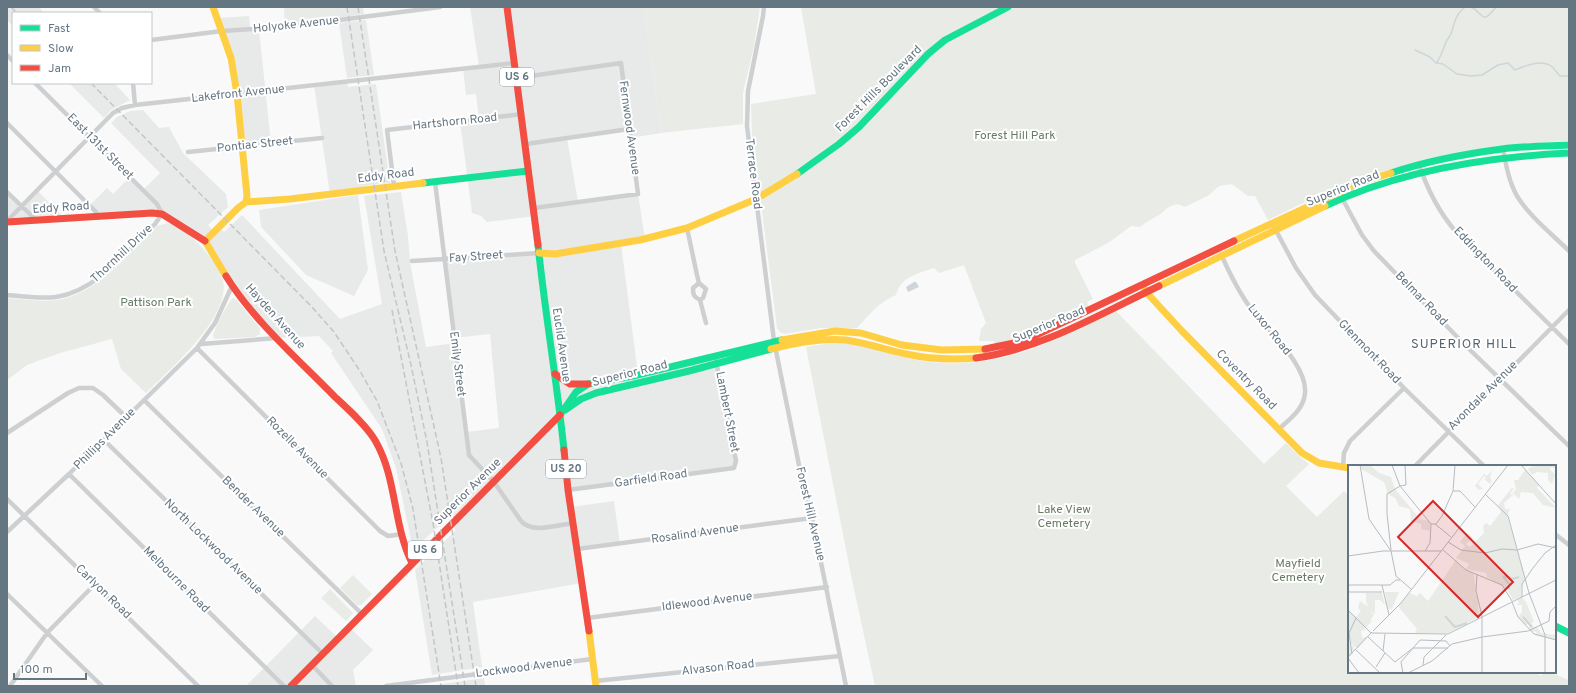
<svg xmlns="http://www.w3.org/2000/svg" width="1576" height="693" font-family="Overpass,sans-serif">
  <style>
    .built { fill: #e8e9e9 }
    .green { fill: #e8ebe6 }
    .water { fill: #ced6d9 }
    .lines { fill: none; stroke-linecap: round; stroke-linejoin: round }
    .stream { stroke: #ced6d9; stroke-width: 1.5 }
    .street { stroke: #cecfd0; stroke-width: 4.5 }
    .fast { stroke: #16e098; stroke-width: 7 }
    .slow { stroke: #ffcf43; stroke-width: 7 }
    .jam { stroke: #f24e42; stroke-width: 7 }
    .rail { stroke: #c3c5c6; stroke-width: 1.5; stroke-dasharray: 6 3; stroke-linecap: butt }
    .labels { text-anchor: middle; dominant-baseline: central; stroke-width: 4; stroke-linejoin: round; paint-order: stroke }
    .shield { fill: #fff; stroke: #939fa8; stroke-width: 1 }
    .shield-label { font-size: 11px; font-weight: bold; fill: #657683 }
    .street-label { font-size: 12px; fill: #657683; stroke: #fff }
    .park-label { font-size: 12px; fill: #687a64; stroke: #fff }
    .neighbourhood-label { font-size: 13px; letter-spacing: 1px; fill: #57646e; stroke: #fff }
    .inset-river { fill: none; stroke: #ced6d9; stroke-width: 2 }
    .inset-road { fill: none; stroke: #b5bdc3; stroke-width: 1 }
    .view { fill: #d62828; fill-opacity: 0.15; stroke: #d62828; stroke-width: 2 }
    .inset-edge { fill: none; stroke: #657683; stroke-width: 2 }
  </style>
  <rect width="100%" height="100%" fill="#f9f9f9"/>
  <!-- built -->
  <path class="built" d="M7,7H39L44,13H13V26L7,20Z
    M335,7H363L364,14L337,18Z
    M470,7H644L661,133L630,138L629,129L567,138L578,202L638,194L645,239L621,244L638,374L715,356L736,461L734,468L568,490L571,507L614,501L620,544L577,550L582,583L473,602L482,667L432,675L415,570L455,531L453,513L413,550L396,468L382,429L331,353L333,351L319,336L277,338L252,311L205,241L162,214L97,216L89,206L107,188L113,194L130,177L143,190L160,173L111,123L117,117L130,111L143,110L159,128L169,127L183,153L226,194L228,207L208,225L214,232L219,227L224,232L242,215L340,319L382,304L364,196L401,192L408,236L410,262L426,347L455,343L466,432L499,428L490,334L454,338L444,260L538,253L535,216L487,222L481,216L472,213L460,121L479,119L476,94L466,95L463,68L479,67Z
    M249,16L250,30H259L271,143L243,146L237,94L217,18Z
    M366,20L374,75L347,78L339,23Z
    M347,82L348,87L376,84L390,183L363,186V190L330,194L314,85Z
    M69,83H114L130,100L111,110L104,118Z
    M38,191L65,219L7,222V192L22,206Z
    M358,195L368,270L354,296L306,275L261,227L259,210Z
    M315,616L338,638L349,627L373,650L353,670L356,686H246Z
    M484,678L485,686H429Z"/>
  <!-- green -->
  <path class="green" d="M284,7H336L337,21L285,27Z
    M644,7H760L754,46L743,93V124L661,133Z
    M801,7H1569V141C1489,144 1412,158 1337,188C1314,197 1291,209 1268,220L1255,196H1248L1232,184L1219,186L1209,195L1185,207L1178,204C1165,207 1168,209 1159,215C1152,219 1146,222 1140,227L1131,226L1108,243L1075,260V263L1093,299L1087,302L1089,306C1058,321 1029,337 995,344L994,341H979L981,329L986,323L964,265L939,273L934,268C919,273 900,277 896,295C879,302 869,315 857,328H821L785,334L780,332L777,328L752,134L751,104L816,94Z
    M168,223C181,226 198,242 206,252C213,260 221,271 223,281C231,317 169,370 146,393L121,369L112,339L60,353L27,365L7,380V298C23,299 40,302 57,300C98,294 129,253 157,226Z
    M233,298L236,299L260,328V334L255,337L215,339L213,337C212,333 229,300 233,298Z
    M1116,311L1264,464L1286,443L1300,457L1309,464L1286,486L1317,517L1344,491L1349,496V672H1536L1541,676L1544,672H1549L1569,680V686H875L852,580L806,347C818,345 830,343 842,343C869,345 895,357 922,361C998,372 1050,343 1116,311Z
    M353,575L372,594L361,605H357L340,588Z
    M330,589L352,612L353,613L346,621L321,598Z"/>
  <!-- water -->
  <path class="water" d="M914,282H916L919,287L908,292L906,287Z"/>
  <g class="lines">
    <!-- stream -->
    <path class="stream" d="M1471,7C1485,13 1480,27 1496,7
      M1415,50L1430,57L1436,63L1443,64L1457,74L1471,76L1482,75L1498,65L1508,63L1515,70C1525,66 1541,59 1551,66C1554,68 1557,73 1560,76H1569
      M1437,62C1441,56 1443,50 1446,42C1448,38 1451,35 1452,31C1455,21 1456,14 1465,7"/>
    <!-- street -->
    <path class="street" d="M94,7L100,13
      M764,7L763,16L748,91L747,126L774,341L801,475L812,518L846,686
      M151,40L222,31L285,27L440,7
      M7,55L13,61
      M517,78L621,63L638,194L534,208
      M133,83L135,105
      M7,123L96,212L97,216
      M526,144L629,129
      M1503,149C1506,165 1509,182 1517,196C1530,217 1552,234 1569,251
      M188,152L322,138
      M1419,164C1427,189 1439,212 1456,232L1569,344
      M435,182L469,455L494,482L521,521C532,534 558,525 573,523
      M394,186L387,130L522,114
      M7,192L37,221
      M1342,198L1362,235L1374,251L1465,345L1569,446
      M7,221L113,113L122,108L135,105L515,63
      M1272,223L1296,268L1315,295L1404,388L1484,466
      M687,228L697,275L699,283L706,289L703,298L700,300C694,297 693,295 693,288L699,283
      M1221,254C1228,270 1236,286 1245,300C1260,324 1308,363 1305,393C1304,409 1290,419 1279,429
      M412,261L539,253
      M7,295C23,296 40,299 56,297C97,291 127,251 155,224L162,214L157,204L35,83
      M700,300L706,323
      M201,344L277,338
      M197,348L380,531L388,536L403,534
      M144,400L362,614
      M7,433L68,393L79,388H93L103,395L126,417
      M104,440L323,654
      M1415,466L1569,310
      M1343,467L1344,453L1350,441L1404,388
      M69,474L284,686
      M568,490L734,468L736,461L715,356
      M7,499L198,686
      M7,532L69,474L197,348L215,323L232,286
      M1555,534L1569,545
      M577,549L812,518
      M7,594L102,686
      M587,618L827,587
      M312,665L332,686
      M595,681L840,656
      M10,686L47,633L95,584
      M386,686L592,659"/>
    <!-- fast -->
    <path class="fast" d="M1391,173C1427,161 1464,154 1502,149C1524,146 1547,146 1569,145
      M797,174L839,144L859,127L928,54L945,40L1008,7
      M423,183L528,171
      M1325,206C1401,170 1486,157 1569,153
      M538,245C545,313 557,382 564,450
      M565,410L581,399L596,393L689,371L771,349
      M560,415L576,392L588,384L633,376L782,340
      M1555,626L1569,633"/>
    <!-- slow -->
    <path class="slow" d="M213,7L231,58L237,94L247,196L246,202L238,208L205,241L226,276
      M246,202L290,199L423,183
      M1234,241L1359,183L1391,173
      M539,253L555,254L640,240L687,228L756,199L797,174
      M1159,286L1325,206
      M1145,289L1147,293L1181,330L1302,453L1319,463L1349,468
      M782,340L835,331L861,333L902,345L942,350L985,349
      M771,349C795,343 821,338 846,340C867,343 886,350 906,354C929,359 953,360 976,358
      M589,631L596,686"/>
    <!-- jam -->
    <path class="jam" d="M507,7L538,245
      M7,222L152,213L162,214L205,241
      M226,276C253,320 299,360 335,397C348,409 368,427 376,442C397,479 393,525 412,563
      M985,349L1014,343L1032,337L1234,241
      M976,358C1042,349 1100,314 1159,286
      M555,374L570,384H588
      M564,450L568,490L589,631
      M291,686L560,415"/>
    <!-- rail -->
    <path class="rail" d="M11,7L17,13
      M347,7L384,251L411,365L427,442L465,686
      M358,7L395,251L441,458L476,686
      M91,83L311,306L334,332L360,371L377,401L401,463L413,509L441,686
      M392,310L433,523L458,686"/>
  </g>
  <g class="labels">
    <!-- shield labels -->
    <g class="shield">
      <rect x="500" y="68" width="34" height="18" rx="3"/>
      <rect x="546" y="460" width="40" height="18" rx="3"/>
      <rect x="408" y="541" width="34" height="18" rx="3"/>
    </g>
    <g class="shield-label">
      <text x="517" y="77">US 6</text>
      <text x="566" y="469">US 20</text>
      <text x="425" y="550">US 6</text>
    </g>
    <!-- street labels -->
    <g class="street-label">
      <text transform="translate(296 25) rotate(-6)">Holyoke Avenue</text>
      <text transform="translate(879 89) rotate(-45)">Forest Hills Boulevard</text>
      <text transform="translate(238 94) rotate(-6)">Lakefront Avenue</text>
      <text transform="translate(455 122) rotate(-6)">Hartshorn Road</text>
      <text transform="translate(629 128) rotate(82)">Fernwood Avenue</text>
      <text transform="translate(255 145) rotate(-6)">Pontiac Street</text>
      <text transform="translate(100 147) rotate(45)">East 131st Street</text>
      <text transform="translate(753 174) rotate(83)">Terrace Road</text>
      <text transform="translate(386 176) rotate(-7)">Eddy Road</text>
      <text transform="translate(1343 189) rotate(-22)">Superior Road</text>
      <text transform="translate(61 208) rotate(-4)">Eddy Road</text>
      <text transform="translate(122 254) rotate(-43)">Thornhill Drive</text>
      <text transform="translate(476 257) rotate(-4)">Fay Street</text>
      <text transform="translate(1485 260) rotate(46)">Eddington Road</text>
      <text transform="translate(1421 299) rotate(46)">Belmar Road</text>
      <text transform="translate(275 317) rotate(48)">Hayden Avenue</text>
      <text transform="translate(1049 325) rotate(-23)">Superior Road</text>
      <text transform="translate(1269 330) rotate(51)">Luxor Road</text>
      <text transform="translate(561 345) rotate(82)">Euclid Avenue</text>
      <text transform="translate(1369 352) rotate(46)">Glenmont Road</text>
      <text transform="translate(457 364) rotate(83)">Emily Street</text>
      <text transform="translate(630 374) rotate(-14)">Superior Road</text>
      <text transform="translate(1246 380) rotate(45)">Coventry Road</text>
      <text transform="translate(1483 396) rotate(-45)">Avondale Avenue</text>
      <text transform="translate(727 412) rotate(79)">Lambert Street</text>
      <text transform="translate(105 439) rotate(-45)">Phillips Avenue</text>
      <text transform="translate(297 448) rotate(45)">Rozelle Avenue</text>
      <text transform="translate(651 479) rotate(-8)">Garfield Road</text>
      <text transform="translate(468 492) rotate(-45)">Superior Avenue</text>
      <text transform="translate(253 507) rotate(44)">Bender Avenue</text>
      <text transform="translate(810 514) rotate(77)">Forest Hill Avenue</text>
      <text transform="translate(695 534) rotate(-8)">Rosalind Avenue</text>
      <text transform="translate(213 547) rotate(44)">North Lockwood Avenue</text>
      <text transform="translate(176 580) rotate(45)">Melbourne Road</text>
      <text transform="translate(103 592) rotate(44)">Carlyon Road</text>
      <text transform="translate(707 602) rotate(-7)">Idlewood Avenue</text>
      <text transform="translate(524 668) rotate(-7)">Lockwood Avenue</text>
      <text transform="translate(718 668) rotate(-6)">Alvason Road</text>
    </g>
    <!-- park labels -->
    <g class="park-label">
      <text x="1015" y="136">Forest Hill Park</text>
      <text x="156" y="303">Pattison Park</text>
      <text x="1064" y="510">Lake View<tspan x="1064" dy="14">Cemetery</tspan></text>
      <text x="1298" y="564">Mayfield<tspan x="1298" dy="14">Cemetery</tspan></text>
    </g>
    <!-- neighbourhood labels -->
    <g class="neighbourhood-label">
      <text x="1464" y="345">SUPERIOR HILL</text>
    </g>
  </g>
  <!-- overview -->
  <g transform="translate(1348 465)">
    <rect width="208" height="208" fill="#f9f9f9"/>
    <path d="M22,0L31,8L43,12L47,24L72,54L82,56V66L73,64V59L63,56L62,44L51,41L47,33L40,29L36,17L13,4L12,1ZM187,0H208L207,3H201L207,10L204,19L200,15V8L189,7L184,10L180,4ZM144,5L142,13L144,16L142,19L137,15L135,18L138,13L136,11L130,19L135,24L131,25L127,21L136,9L139,11ZM177,5L191,20L189,23L208,43L195,40L185,28L173,27L171,34L166,29L156,38L157,44H162L159,51L177,113L173,123V132L165,135L159,124L139,112L138,108L118,104L121,99L108,93L117,81L112,77L119,68L125,73L118,79L122,82L136,68L135,61L138,58L142,61L146,56L153,47L150,40L164,23H166L162,29L164,30L168,24L166,15H170ZM108,95L114,102L126,109L128,127L126,129L129,130L131,152L100,168H67L69,164L50,141L61,128L69,131L72,128L80,136ZM37,127H51L43,146V142L41,145L37,137L39,136ZM18,128H34L37,140L32,135H27V149L22,147L26,150L22,155L24,156L18,163L15,160L19,164L16,162L17,166L14,165L13,167L14,173L20,171L10,183L5,181L7,185L5,187L3,181L6,179H3L1,172L4,162L1,174L4,189L0,193V145L8,152L13,146L10,143L12,136L21,142L18,137ZM174,132L178,137L186,157L183,158L185,162H189L193,168L208,170V175L187,170L189,168L186,166L184,168L180,159L177,160L170,152L174,147V140H168L171,138L169,134Z" fill="#e8ebe6"/>
    <path class="inset-river" d="M155,111L161,119V124M155,113L159,111L164,114L171,112M97,151L107,162L119,158M175,152L184,162"/>
    <path class="inset-road" d="M12,0L21,54L43,86L48,111L63,124M44,0L52,21L83,59M173,0L208,39M105,26H112L127,42M137,29L160,51L181,128M87,59L103,72M100,77L113,85L137,88L154,84L169,85L190,79L208,83M94,84L118,105L154,120L164,136M43,85L39,49V29L52,21L58,20L57,0M77,86L82,78L83,59H88L94,51L105,26L107,0M0,91L35,86H93M129,109L128,126L134,151M0,120H42L48,115H52M34,120L41,150M0,127H34M181,128L197,170V208M174,132V119L185,103L197,88L208,80M164,137L170,152L186,169L208,175M0,145L8,153L1,168L4,189M134,151V172M8,153L23,168M25,166L53,138L160,0M24,168L100,169L208,115M20,172L47,197L65,183H100M8,185L32,208M35,186L37,169M0,192L24,167M0,193L11,208M75,200L76,192L98,170M28,202L37,188M55,208L53,197L72,175L98,176L102,181M60,208L84,196L104,179L134,172M134,208V172L180,166L201,156L202,147L208,141"/>
    <path class="view" d="M85,36L165,117L130,152L50,72Z"/>
    <rect width="208" height="208" class="inset-edge"/>
  </g>
  <!-- border -->
  <rect width="1576" height="693" fill="none" stroke="#657683" stroke-width="16"/>
  <!-- legend -->
  <rect x="12" y="12" width="140" height="72" fill="#ffffff" stroke="#c1c8cd"/>
  <rect x="20" y="25" width="20" height="6" fill="#16e098" stroke="#c1c8cd"/>
  <text x="48" y="32" font-size="12" fill="#657683">Fast</text>
  <rect x="20" y="45" width="20" height="6" fill="#ffcf43" stroke="#c1c8cd"/>
  <text x="48" y="52" font-size="12" fill="#657683">Slow</text>
  <rect x="20" y="65" width="20" height="6" fill="#f24e42" stroke="#c1c8cd"/>
  <text x="48" y="72" font-size="12" fill="#657683">Jam</text>
  <!-- scale -->
  <path d="M14 673v6h72v-6" fill="none" stroke="#657683" stroke-width="2"/>
  <text x="20" y="673" font-size="12" fill="#657683" stroke="#ffffff" stroke-width="3" paint-order="stroke">100 m</text>
</svg>
